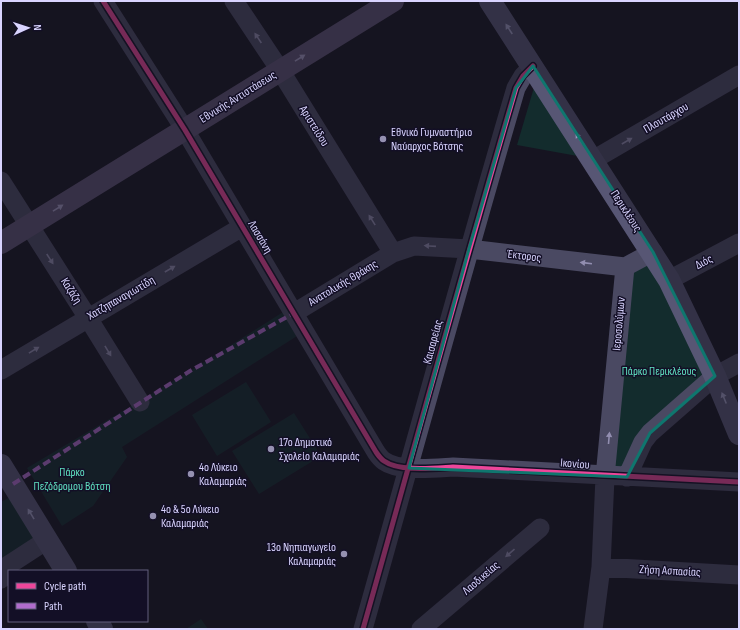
<svg xmlns="http://www.w3.org/2000/svg" width="740" height="630" font-family="'Sofia Sans Condensed',sans-serif">
  <style>
    .green { fill: #132c2d }
    .lines { fill: none; stroke-linecap: round; stroke-linejoin: round }
    .street { stroke: #4a4962; stroke-width: 19 }
    .secondary { stroke: #575674; stroke-width: 22 }
    .primary { stroke: #5e5373; stroke-width: 22 }
    .quiet { stroke: #b06ccc; stroke-width: 4; stroke-dasharray: 8 4; stroke-linecap: butt }
    .cycleway-casing { stroke: #130f26; stroke-width: 8 }
    .cycleway { stroke: #ed469a; stroke-width: 5 }
    .oneway { fill: #9e9bc0 }
    .oneway2 { fill: #928eb0 }
    .oneway3 { fill: #a29ac0 }
    .marked { fill: none; stroke: #0f766e; stroke-width: 3; stroke-linejoin: round }
    .poi-dot { fill: #9591b1; stroke: #130f26; stroke-width: 1.5 }
    .labels { text-anchor: middle; dominant-baseline: central; stroke-width: 3; stroke-linejoin: round; paint-order: stroke }
    .street-label { font-size: 12px; fill: #d9d4ff; stroke: #130f26 }
    .poi-label { font-size: 12px; fill: #d9d4ff; stroke: #130f26; text-anchor: start }
    .park-label { font-size: 12px; fill: #5fe0c0; stroke: #130f26 }
  </style>
  <rect width="100%" height="100%" fill="#161421"/>
  <!-- green -->
  <path class="green" d="M535,84L583,157L517,145Z
    M651,258L709,384L623,472L610,471L629,270Z
    M291,307L305,331L122,447L127,457L93,506L62,526L27,468L190,371Z
    M246,382L271,422L217,456L192,415Z
    M294,413L321,456L259,494L232,451Z
    M14,495L38,535L1,561V502Z
    M201,619L208,629H186Z"/>
  <g class="lines">
    <!-- street -->
    <path class="street" d="M103,1L185,130L376,452C378,455 381,459 384,461C399,472 435,468 453,467L739,482
      M234,1L280,70L393,253
      M593,160L739,75
      M1,181L88,318L140,402
      M669,280L739,243
      M294,313L393,253L414,246L469,249L625,267L653,252
      M1,370L242,227
      M627,477L643,442L650,433L715,376L739,363
      M601,567L739,575
      M1,579L7,566L47,540
      M363,629C414,449 463,268 516,88L523,76L533,66
      M421,629L540,528
      M593,629L601,567L605,477L625,267"/>
    <!-- secondary -->
    <path class="secondary" d="M490,1L669,280L715,376L739,434
      M1,465L66,571
      M97,621L102,629"/>
    <!-- primary -->
    <path class="primary" d="M1,243L393,1"/>
    <!-- quiet -->
    <path class="quiet" d="M13,484L190,371L294,313"/>
    <!-- cycleway casing -->
    <g class="cycleway-casing">
      <path id="cycleway" d="M103,1L185,130L376,452C378,455 381,459 384,461C399,472 435,468 453,467L739,482
        M363,629C414,449 463,268 516,88L523,76L533,66"/>
    </g>
    <!-- cycleway -->
    <use href="#cycleway" class="cycleway"/>
  </g>
  <!-- one-way arrows -->
  <defs><path id="oneway-solid" d="M-6-.8H1V-3.2L6.5 0L1 3.2V.8H-6Z"/></defs>
  <g class="oneway">
    <use href="#oneway-solid" transform="translate(509 29) rotate(-123)"/>
    <use href="#oneway-solid" transform="translate(579 138) rotate(-122)"/>
    <use href="#oneway-solid" transform="translate(724 398) rotate(-112)"/>
    <use href="#oneway-solid" transform="translate(31 514) rotate(-121)"/>
  </g>
  <g class="oneway2">
    <use href="#oneway-solid" transform="translate(258 38) rotate(-124)"/>
    <use href="#oneway-solid" transform="translate(627 141) rotate(-30)"/>
    <use href="#oneway-solid" transform="translate(372 220) rotate(-122)"/>
    <use href="#oneway-solid" transform="translate(430 246) rotate(-176)"/>
    <use href="#oneway-solid" transform="translate(50 259) rotate(57)"/>
    <use href="#oneway-solid" transform="translate(586 263) rotate(-173)"/>
    <use href="#oneway-solid" transform="translate(170 269) rotate(-30)"/>
    <use href="#oneway-solid" transform="translate(34 350) rotate(-31)"/>
    <use href="#oneway-solid" transform="translate(108 351) rotate(59)"/>
    <use href="#oneway-solid" transform="translate(609 438) rotate(-85)"/>
    <use href="#oneway-solid" transform="translate(510 553) rotate(139)"/>
  </g>
  <g class="oneway3">
    <use href="#oneway-solid" transform="translate(300 58) rotate(-32)"/>
    <use href="#oneway-solid" transform="translate(58 208) rotate(-32)"/>
  </g>
  <!-- marked area -->
  <path d="M0 0H740V630H0ZM533,66L653,252L715,376L650,433L627,477L409,468L469,249L516,88Z" fill="#161421" fill-opacity=".55" fill-rule="evenodd"/>
  <path class="marked" d="M533,66L653,252L715,376L650,433L627,477L409,468L469,249L516,88Z"/>
  <!-- markers -->
  <g class="poi-dot">
    <circle cx="383" cy="139" r="4"/>
    <circle cx="271" cy="449" r="4"/>
    <circle cx="191" cy="474" r="4"/>
    <circle cx="153" cy="516" r="4"/>
    <circle cx="344" cy="554" r="4"/>
  </g>
  <g class="labels">
    <!-- street labels -->
    <g class="street-label">
      <text transform="translate(238 97) rotate(-32)">Εθνικής Αντιστάσεως</text>
      <text transform="translate(666 118) rotate(-30)">Πλουτάρχου</text>
      <text transform="translate(314 126) rotate(58)">Αριστείδου</text>
      <text transform="translate(626 211) rotate(57)">Περικλέους</text>
      <text transform="translate(260 237) rotate(59)">Λασσάνη</text>
      <text transform="translate(524 256) rotate(7)">Έκτορος</text>
      <text transform="translate(704 262) rotate(-27)">Διός</text>
      <text transform="translate(343 283) rotate(-31)">Ανατολικής Θράκης</text>
      <text transform="translate(71 291) rotate(57)">Καζάζη</text>
      <text transform="translate(121 298) rotate(-30)">Χατζηπαναγιωτίδη</text>
      <text transform="translate(619 324) rotate(-85)">Ιεροσολύμων</text>
      <text transform="translate(433 342) rotate(-75)">Καισαρείας</text>
      <text transform="translate(575 464) rotate(5)">Ικονίου</text>
      <text transform="translate(670 571) rotate(3)">Ζήση Ασπασίας</text>
      <text transform="translate(481 578) rotate(-41)">Λαοδικείας</text>
    </g>
    <!-- poi labels -->
    <g class="poi-label">
      <text x="391" y="132">Εθνικό Γυμναστήριο<tspan x="391" dy="14">Ναύαρχος Βότσης</tspan></text>
      <text x="279" y="442">17ο Δημοτικό<tspan x="279" dy="14">Σχολείο Καλαμαριάς</tspan></text>
      <text x="199" y="467">4ο Λύκειο<tspan x="199" dy="14">Καλαμαριάς</tspan></text>
      <text x="161" y="509">4ο &amp; 5ο Λύκειο<tspan x="161" dy="14">Καλαμαριάς</tspan></text>
      <text x="336" y="547" text-anchor="end">13ο Νηπιαγωγείο<tspan x="336" dy="14">Καλαμαριάς</tspan></text>
    </g>
    <!-- park labels -->
    <g class="park-label">
      <text x="659" y="371">Πάρκο Περικλέους</text>
      <text x="72" y="472">Πάρκο<tspan x="72" dy="14">Πεζόδρομου Βότση</tspan></text>
    </g>
  </g>
  <!-- border -->
  <rect width="740" height="630" fill="none" stroke="#d9d4ff" stroke-width="4"/>
  <!-- legend -->
  <rect x="8" y="570" width="140" height="52" fill="#130f26" stroke="#625e7d"/>
  <rect x="16" y="583" width="20" height="6" fill="#ed469a" stroke="#625e7d"/>
  <text x="44" y="590" font-size="12" fill="#d9d4ff">Cycle path</text>
  <rect x="16" y="603" width="20" height="6" fill="#b06ccc" stroke="#625e7d"/>
  <text x="44" y="610" font-size="12" fill="#d9d4ff">Path</text>
  <!-- north arrow -->
  <g transform="translate(28 28) rotate(87)" stroke="#130f26" stroke-width="3" paint-order="stroke">
  <path d="M0-3L7 15L0 10L-7 15Z" fill="#d9d4ff"/>
  <text y="-6" font-size="11" font-weight="bold" text-anchor="middle" fill="#d9d4ff">N</text>
  </g>
</svg>
